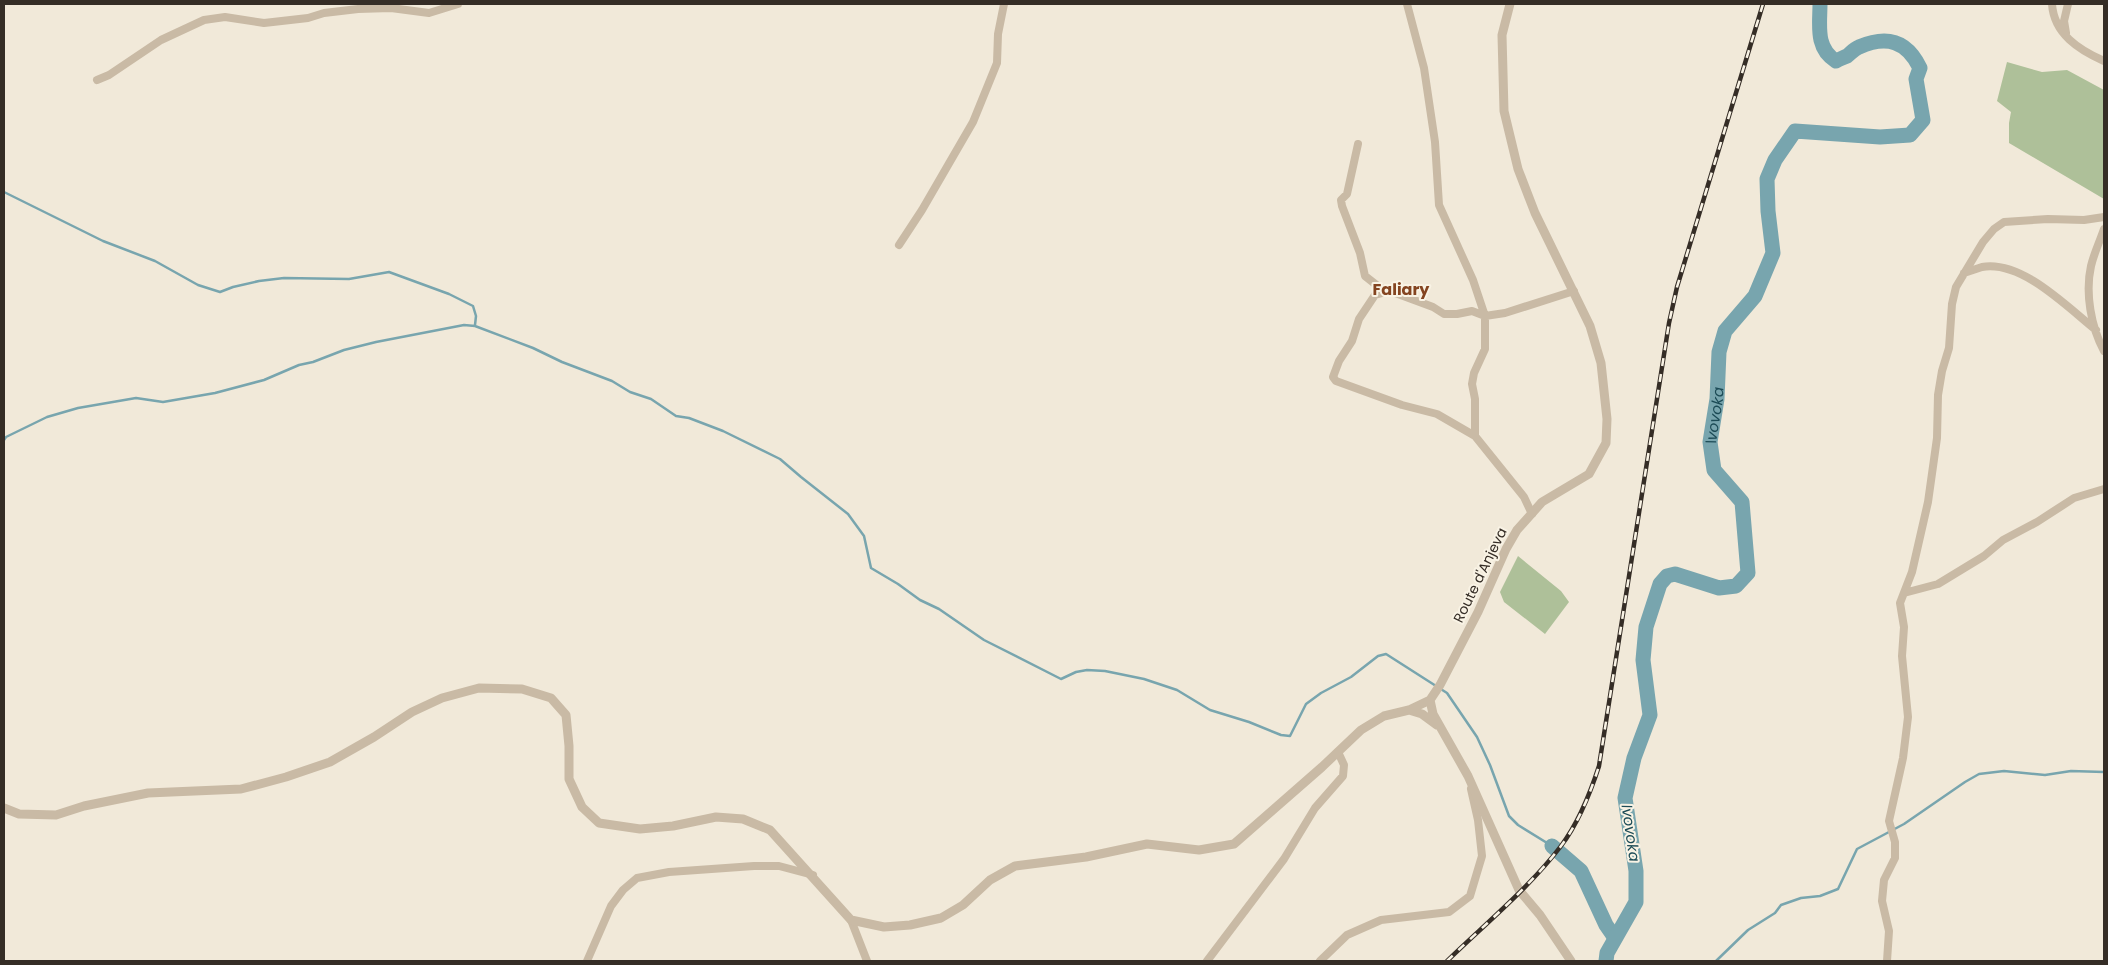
<svg xmlns="http://www.w3.org/2000/svg" width="2108" height="965" font-family="Poppins,sans-serif">
  <style>
    .green { fill: #aec099 }
    .lines { fill: none; stroke-linecap: round; stroke-linejoin: round }
    .stream { stroke: #78a5ae; stroke-width: 2.5 }
    .river { stroke: #78a5ae; stroke-width: 15 }
    .minor { stroke: #c9baa5; stroke-width: 8 }
    .tertiary { stroke: #c9baa5; stroke-width: 9 }
    .rail-casing { stroke: #352d26; stroke-width: 4.5 }
    .rail { stroke: #f9f3e5; stroke-width: 2.5; stroke-dasharray: 8; stroke-linecap: butt }
    .labels { text-anchor: middle; dominant-baseline: central; stroke-width: 4; stroke-linejoin: round; paint-order: stroke }
    .street-label { font-size: 14px; fill: #352d26; stroke: #f9f3e5 }
    .water-label { font-size: 15px; font-style: italic; fill: #1c4b56; stroke: #f9f3e5 }
    .quarter-label { font-size: 16px; font-weight: bold; fill: #844420; stroke: #f9f3e5 }
  </style>
  <rect width="100%" height="100%" fill="#f1e9d9"/>
  <!-- green -->
  <path class="green" d="M2007,62L2042,72L2067,70L2104,90V199L2009,143V123L2011,112L1997,101Z
    M1518,556L1561,591L1569,602L1545,634L1504,602L1500,592Z"/>
  <g class="lines">
    <!-- stream -->
    <path class="stream" d="M4,192L103,241L155,261L198,285L220,292L233,287L259,281L284,278L349,279L389,272L449,294L473,306L476,316L475,325
      M4,440L6,437L47,417L78,408L136,398L163,402L215,393L264,380L299,365L313,362L344,350L376,342L464,325L475,326L533,348L562,362L612,381L630,392L651,399L676,416L689,418L723,431L780,459L801,477L848,514L864,536L871,568L898,584L920,600L939,609L984,640L1061,679L1076,672L1087,670L1105,671L1144,679L1177,690L1210,710L1249,722L1281,735L1290,736L1306,704L1321,693L1351,677L1378,656L1386,654L1447,693L1477,737L1490,765L1509,816L1518,825L1552,846
      M1716,961L1748,930L1775,913L1781,905L1801,898L1820,896L1838,889L1857,849L1904,824L1965,782L1979,774L2004,771L2045,775L2071,771L2104,772"/>
    <!-- river -->
    <g class="river">
      <path d="M1552,846L1581,871L1606,925L1615,938"/>
      <path id="s1" d="M1606,961L1607,953L1636,902V871L1625,798L1634,758L1650,715L1643,660L1646,627L1660,584L1667,576L1675,574L1719,588L1736,586L1748,573L1742,502L1714,470L1710,442L1717,399L1719,352L1725,331L1755,296L1773,253L1768,211L1767,179L1775,160L1795,131L1880,137L1910,135L1923,120L1916,79L1920,68C1907,41 1887,35 1859,47C1854,49 1851,53 1847,56C1843,58 1839,59 1836,61C1815,48 1820,25 1820,4"/>
    </g>
    <!-- minor -->
    <path class="minor" d="M1407,4L1424,68L1435,142L1439,205L1473,280L1485,316V349L1474,373L1472,384L1475,399V436L1524,497L1532,514
      M2052,4C2054,34 2079,50 2104,61
      M2066,33L2064,21L2068,4
      M97,80L109,75L161,40L204,20L225,17L264,23L308,18L324,13L358,9L391,8L429,13L458,4
      M1358,144L1347,194L1341,200L1342,206L1360,253L1365,276L1379,287L1433,307L1444,314H1457L1472,311L1485,316L1505,313L1574,291
      M2104,229C2100,241 2094,253 2091,266C2085,293 2091,327 2104,351
      M899,245L922,210L973,122L997,63L998,34L1004,4
      M1964,273C1970,271 1976,269 1982,267C2022,260 2067,307 2096,330
      M1390,291L1375,295L1359,319L1352,341L1339,361L1333,377L1336,381L1402,405L1437,414L1475,436
      M1904,593L1938,584L1984,556L2003,540L2037,522L2074,498L2104,489
      M851,920L867,961
      M587,961L611,906L623,890L637,878L669,872L754,866H779L813,875
      M1207,961L1284,859L1315,808L1343,776L1344,765L1338,752
      M1320,961L1347,935L1381,920L1449,912L1470,896L1482,856L1478,820L1471,789
      M1887,961L1889,931L1882,901L1884,880L1895,858V842L1889,821L1903,758L1908,717L1902,656L1904,627L1900,603L1912,572L1928,502L1937,438L1938,395L1942,371L1949,348L1952,304L1956,287L1983,242L1994,229L2004,222L2048,219L2084,220L2104,217"/>
    <!-- tertiary -->
    <path class="tertiary" d="M1430,700L1433,714L1468,776L1519,890L1540,915L1571,961
      M1409,710L1422,714L1437,725
      M4,808L19,814L56,815L84,806L148,793L241,789L286,777L330,762L374,737L412,712L442,698L479,688L522,689L551,698L566,715L569,746V779L582,807L599,823L640,829L673,826L716,817L743,819L770,830L851,920L884,927L910,925L941,918L963,905L990,880L1015,866L1086,857L1147,844L1199,850L1234,844L1322,767L1361,730L1384,716L1409,710L1430,700L1440,685L1478,612L1506,549L1517,530L1542,502L1589,474L1606,443L1607,419L1601,363L1590,326L1535,213L1518,169L1504,111L1502,35L1510,4"/>
    <!-- rail casing -->
    <g class="rail-casing">
      <path id="rail" d="M1447,961C1484,925 1530,887 1561,846C1579,822 1590,794 1599,766L1669,323L1677,287L1763,4"/>
    </g>
    <!-- rail -->
    <use href="#rail" class="rail"/>
  </g>
  <g class="labels">
    <!-- street labels -->
    <g class="street-label">
      <text transform="translate(1480 575) rotate(-64)">Route d'Anjeva</text>
    </g>
    <!-- water labels -->
    <g class="water-label">
      <text stroke="none"><textPath href="#s1" startOffset="661">Ivovoka</textPath></text>
      <text transform="translate(1631 833) rotate(82)">Ivovoka</text>
    </g>
    <!-- quarter labels -->
    <g class="quarter-label">
      <text x="1401" y="289">Faliary</text>
    </g>
  </g>
  <!-- border -->
  <rect width="2108" height="965" fill="none" stroke="#352d26" stroke-width="10"/>
</svg>
